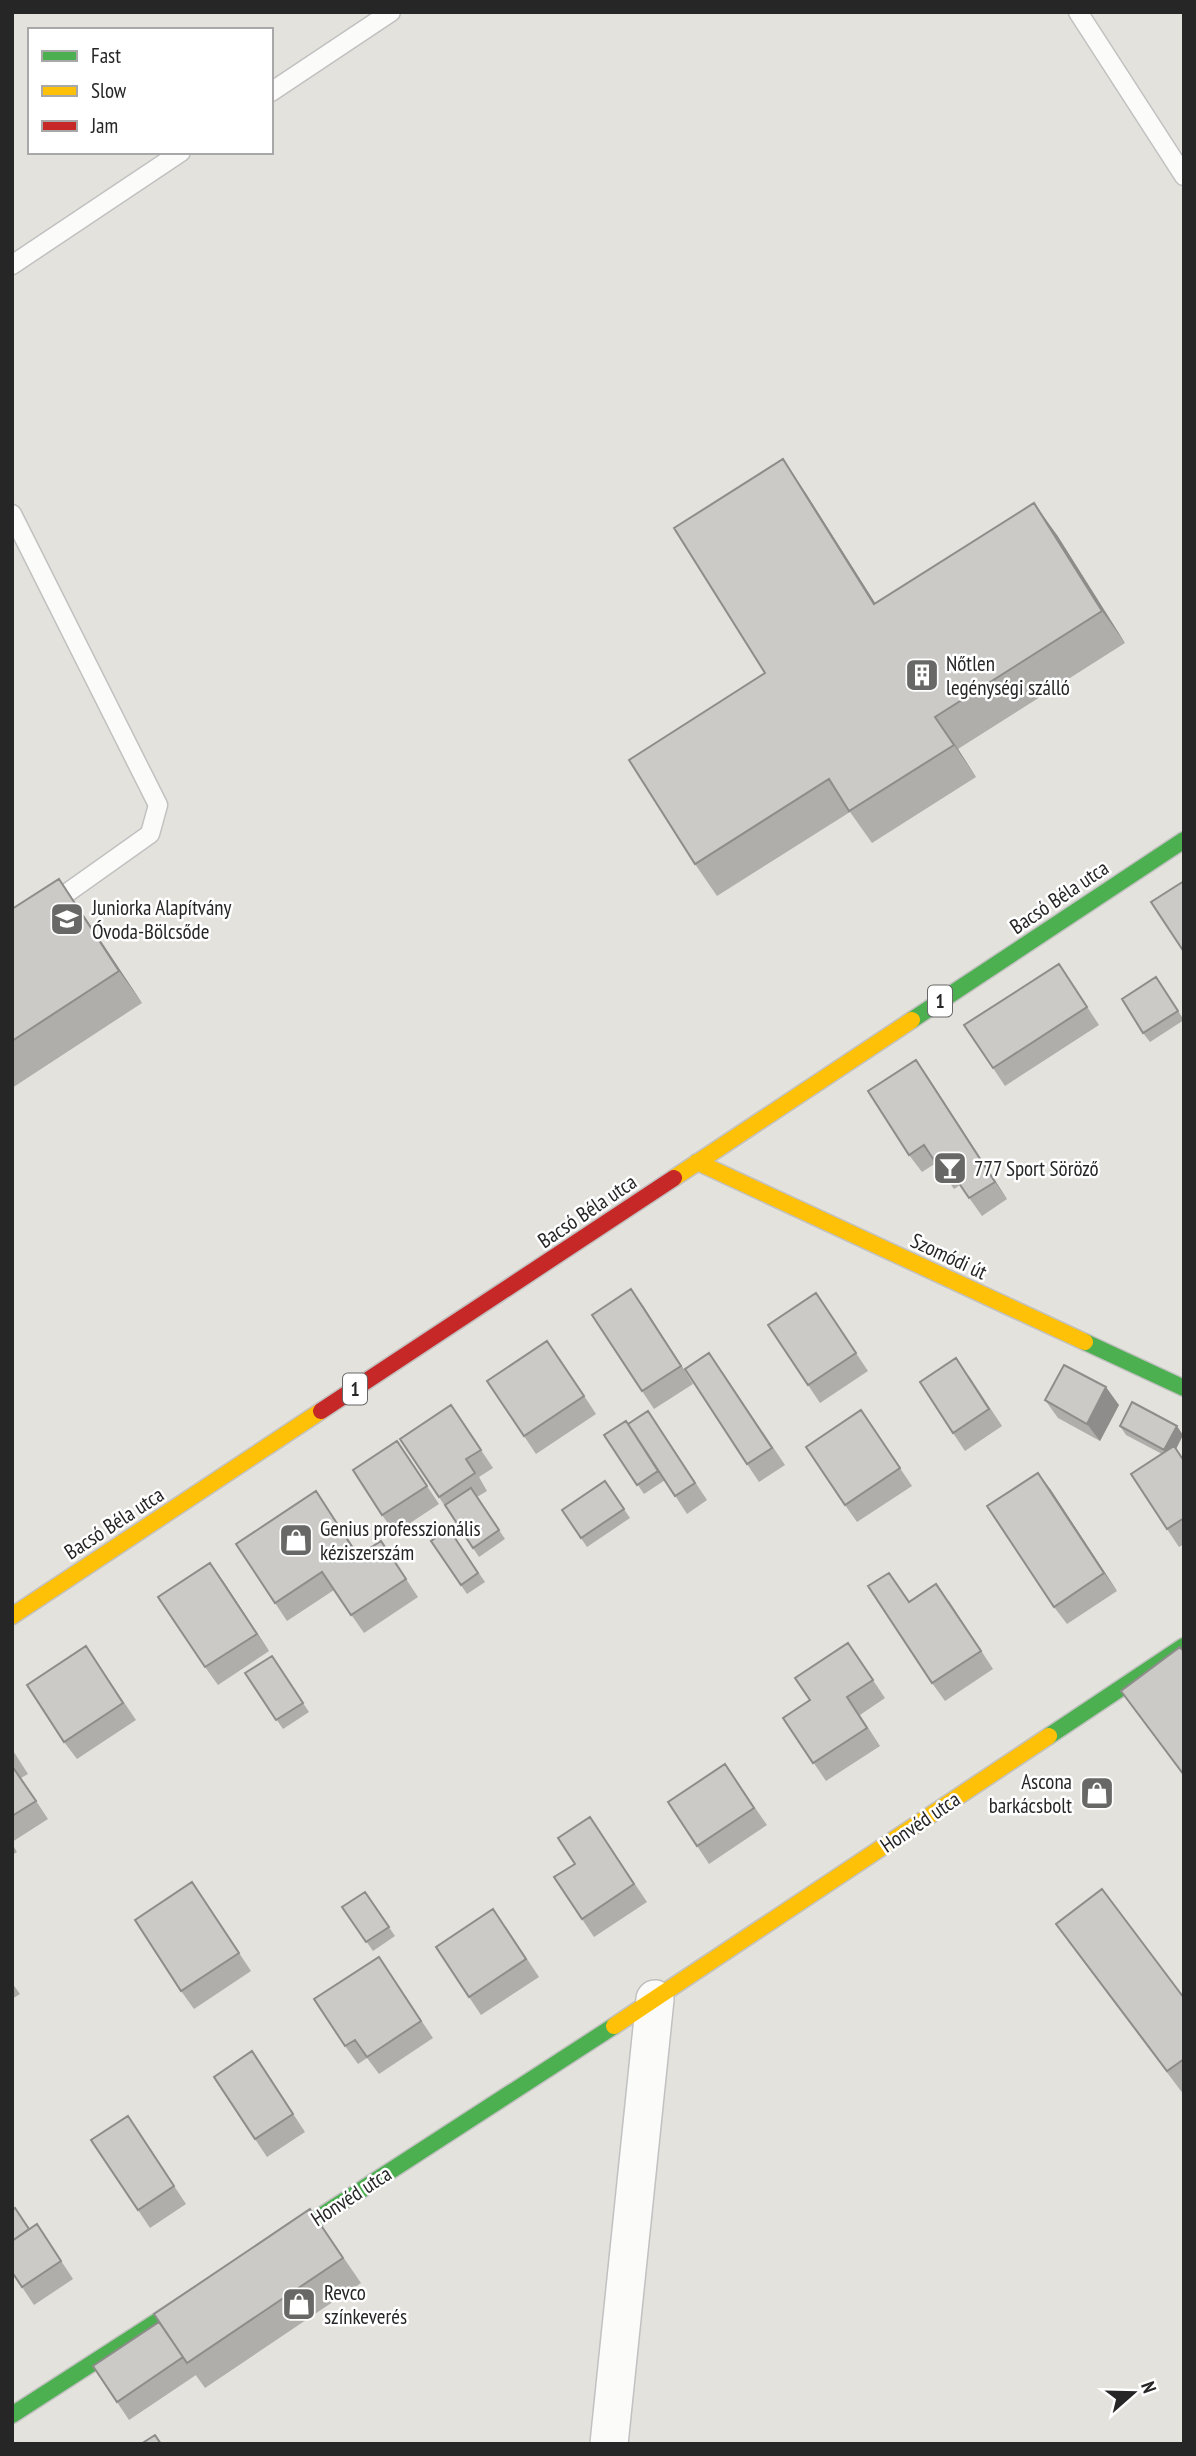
<svg xmlns="http://www.w3.org/2000/svg" width="1196" height="2456" font-family="'PT Sans Narrow',sans-serif">
  <style>
    .lines { fill: none; stroke-linecap: round; stroke-linejoin: round }
    .lane-casing { stroke: #c2c1c1; stroke-width: 21 }
    .street-casing { stroke: #c2c1c1; stroke-width: 40 }
    .fast-casing { stroke: #c2c1c1; stroke-width: 19 }
    .slow-casing { stroke: #c2c1c1; stroke-width: 19 }
    .jam-casing { stroke: #c2c1c1; stroke-width: 19 }
    .lane { stroke: #fbfbfa; stroke-width: 18 }
    .street { stroke: #fbfbfa; stroke-width: 37 }
    .fast { stroke: #4caf50; stroke-width: 16 }
    .slow { stroke: #ffc107; stroke-width: 16 }
    .jam { stroke: #c62828; stroke-width: 16 }
    .wall { fill: #afaeaa }
    .shaded-wall { fill: #8e8d8b }
    .building { fill: #cbcac6; stroke: #8e8d8b; stroke-width: 2 }
    .labels { text-anchor: middle; dominant-baseline: central; stroke-width: 5; stroke-linejoin: round; paint-order: stroke }
    .shield { fill: #fff; stroke: #676767; stroke-width: 2 }
    .shield-label { font-size: 19px; font-weight: bold; fill: #262626 }
    .poi-label { font-size: 21px; fill: #262626; stroke: #fff; text-anchor: start }
    .street-label { font-size: 21px; fill: #262626; stroke: #fff }
  </style>
  <rect width="100%" height="100%" fill="#e4e2dc"/>
  <g class="lines">
    <!-- lane casing -->
    <g class="lane-casing">
      <path id="lane" d="M1078,12L1184,176
        M271,92L391,12
        M12,265L181,152
        M12,514L158,805L150,834L12,932"/>
    </g>
    <!-- street casing -->
    <g class="street-casing">
      <path id="street" d="M609,2444L655,1999"/>
    </g>
    <!-- fast casing -->
    <g class="fast-casing">
      <path id="fast" d="M912,1020L1184,840
        M1085,1342L1184,1388
        M1049,1736L1184,1646
        M273,2247L614,2026
        M12,2415L201,2293"/>
    </g>
    <!-- slow casing -->
    <g class="slow-casing">
      <path id="slow" d="M697,1162L1085,1342
        M674,1178L912,1020
        M12,1616L321,1411
        M614,2026L1049,1736"/>
    </g>
    <!-- jam casing -->
    <g class="jam-casing">
      <path id="jam" d="M321,1411L674,1178"/>
    </g>
    <!-- lane -->
    <use href="#lane" class="lane"/>
    <!-- street -->
    <use href="#street" class="street"/>
    <!-- fast -->
    <use href="#fast" class="fast"/>
    <!-- slow -->
    <use href="#slow" class="slow"/>
    <!-- jam -->
    <use href="#jam" class="jam"/>
  </g>
  <!-- wall -->
  <path class="wall" d="M805,492L875,603L1057,535L1125,643L958,749L976,777L872,843L850,812L717,896L695,864L765,673Z
    M59,879L142,1003L12,1088V909Z
    M1156,977L1184,1020L1150,1042L1143,1033Z
    M1071,982L1099,1025L1005,1086L993,1068Z
    M916,1060L1007,1199L982,1216L960,1185L954,1189L936,1163L922,1172L909,1155Z
    M631,1289L693,1384L654,1409L642,1391Z
    M828,1311L868,1371L820,1403L808,1385Z
    M560,1359L596,1414L536,1454L524,1436Z
    M722,1371L785,1465L759,1482L747,1464Z
    M969,1376L1002,1426L965,1451L953,1433Z
    M1045,1400L1119,1405L1100,1441L1058,1418Z
    M451,1405L493,1468L479,1477L487,1491L477,1497L505,1539L479,1557L400,1439Z
    M861,1410L912,1486L857,1522L845,1505Z
    M628,1424L660,1429L707,1500L687,1514L665,1480L644,1494L604,1435Z
    M1120,1426L1183,1435L1176,1449L1184,1461V1544L1179,1547L1167,1529L1162,1454L1126,1435Z
    M397,1441L439,1504L395,1533L382,1515Z
    M1038,1473L1117,1591L1067,1624L1054,1607Z
    M605,1481L630,1518L587,1547L562,1510Z
    M328,1509L359,1555L381,1541L418,1597L364,1633L334,1590L287,1621L275,1603Z
    M449,1529L485,1582L467,1594L431,1541Z
    M223,1581L269,1651L218,1685L205,1667Z
    M949,1601L993,1669L945,1701L932,1683L909,1602Z
    M848,1643L885,1698L860,1715L880,1746L826,1781L783,1718L810,1700Z
    M1184,1652V1776L1121,1691Z
    M272,1656L309,1712L283,1729L245,1673Z
    M98,1664L136,1720L77,1759L64,1742Z
    M12,1749L28,1774L21,1778L48,1819L12,1842Z
    M725,1764L767,1825L709,1864L668,1802Z
    M590,1817L647,1902L594,1937L582,1919L575,1864Z
    M12,1844L17,1852L12,1855Z
    M365,1892L395,1936L373,1951L342,1907Z
    M204,1900L251,1971L194,2009L181,1991Z
    M1056,1924L1184,1998V2095L1074,1949Z
    M506,1927L539,1977L481,2015L469,1997Z
    M379,1957L433,2038L379,2074L367,2058L358,2064L345,2046Z
    M12,1983L20,1994L12,1999Z
    M252,2051L305,2132L267,2157L255,2139Z
    M128,2116L186,2204L150,2228L138,2210Z
    M310,2209L361,2283L205,2388L195,2374L196,2375L129,2420L117,2402L159,2322Z
    M37,2224L73,2279L34,2305L22,2287L29,2229Z"/>
  <!-- shaded-wall -->
  <path class="shaded-wall" d="M783,459L805,492L896,636L874,604Z
    M1034,503L1057,535L1125,643L1102,611Z
    M935,717L958,749L976,777L954,745Z
    M59,879L81,911L142,1003L119,971Z
    M916,1060L928,1077L1007,1199L995,1182Z
    M631,1289L644,1307L693,1384L681,1366Z
    M1106,1387L1119,1405L1100,1441L1087,1424Z
    M1177,1426L1183,1435L1171,1459L1164,1450Z
    M1038,1473L1051,1490L1117,1591L1104,1573Z
    M210,1563L223,1581L269,1651L257,1634Z"/>
  <!-- building -->
  <path class="building" d="M783,459L874,604L1034,503L1102,611L935,717L954,745L849,811L829,779L695,864L629,760L765,673L674,528Z
    M59,879L119,971L12,1041V909Z
    M1184,881V952L1151,902Z
    M1059,964L1087,1007L993,1068L964,1025Z
    M1156,977L1178,1011L1143,1033L1122,999Z
    M916,1060L995,1182L969,1198L948,1167L941,1171L924,1145L909,1155L868,1091Z
    M631,1289L681,1366L642,1391L592,1315Z
    M816,1293L856,1353L808,1385L768,1325Z
    M547,1341L584,1396L524,1436L487,1381Z
    M709,1353L772,1448L747,1464L685,1369Z
    M956,1358L989,1409L953,1433L920,1382Z
    M1064,1365L1106,1387L1087,1424L1045,1400Z
    M1132,1402L1177,1426L1164,1450L1120,1426Z
    M451,1405L481,1450L466,1459L475,1473L439,1497L400,1439Z
    M861,1410L900,1468L845,1505L806,1447Z
    M648,1411L695,1483L675,1496L628,1424Z
    M626,1421L658,1471L637,1485L604,1435Z
    M397,1441L427,1486L382,1515L353,1470Z
    M1174,1446L1184,1461V1518L1167,1529L1131,1474Z
    M1038,1473L1104,1573L1054,1607L987,1506Z
    M605,1481L624,1509L581,1538L562,1510Z
    M471,1488L499,1530L473,1548L445,1505Z
    M316,1491L358,1556L381,1541L406,1579L351,1615L322,1572L275,1603L236,1544Z
    M449,1529L478,1573L461,1585L431,1541Z
    M210,1563L257,1634L205,1667L158,1597Z
    M889,1573L909,1602L936,1584L981,1651L932,1683L868,1586Z
    M848,1643L873,1680L847,1697L867,1728L813,1763L783,1718L810,1700L795,1678Z
    M86,1646L123,1703L64,1742L27,1685Z
    M1180,1647L1184,1652V1775L1121,1691Z
    M272,1656L303,1703L276,1720L245,1673Z
    M725,1764L754,1808L697,1846L668,1802Z
    M12,1766L36,1801L12,1816Z
    M590,1817L634,1884L582,1919L554,1877L575,1864L558,1838Z
    M192,1882L239,1953L181,1991L135,1920Z
    M1102,1889L1184,1998V2059L1167,2071L1056,1924Z
    M365,1892L389,1927L366,1942L342,1907Z
    M493,1909L526,1959L469,1997L436,1947Z
    M379,1957L421,2021L367,2057L355,2040L345,2046L314,1999Z
    M252,2051L293,2114L255,2139L214,2077Z
    M128,2116L174,2186L138,2210L91,2140Z
    M15,2208L29,2229L12,2241V2210Z
    M310,2209L343,2258L187,2363L154,2314Z
    M37,2224L61,2261L22,2287L12,2272V2241Z
    M159,2322L183,2357L117,2402L93,2366Z
    M155,2435L161,2444H141Z"/>
  <!-- icons -->
  <defs>
    <g id="building-square" transform="scale(1.75)"><rect x="-9" y="-9" width="18" height="18" rx="4" fill="#686866" stroke="#fff"/><path d="M-4-6H4V6H1V3H-1V6H-4ZM-2.5-4.3h1.7v1.8h-1.7ZM.8-4.3h1.7v1.8H.8ZM-2.5-1h1.7V.8h-1.7ZM.8-1h1.7V.8H.8Z" fill="#fff"/></g>
    <g id="school-square" transform="scale(1.75)"><rect x="-9" y="-9" width="18" height="18" rx="4" fill="#686866" stroke="#fff"/><path d="M0-5L7-2L0 1L-7-2ZM-4 1L0 2.5L4 1V4Q0 6-4 4Z" fill="#fff"/></g>
    <g id="bar-square" transform="scale(1.75)"><rect x="-9" y="-9" width="18" height="18" rx="4" fill="#686866" stroke="#fff"/><path d="M-6-5H6L.8 .8V4.5H3.5V6h-7V4.5H-.8V.8Z" fill="#fff"/></g>
    <g id="shop-square" transform="scale(1.75)"><rect x="-9" y="-9" width="18" height="18" rx="4" fill="#686866" stroke="#fff"/><path d="M-5-2.5h2.3a2.7 3.5 0 0 1 5.4 0H5L5.5 6h-11ZM-1.5-2.5h3a1.5 2.3 0 0 0-3 0Z" fill="#fff"/></g>
  </defs>
  <g fill-rule="evenodd">
    <use href="#building-square" x="922" y="675"/>
    <use href="#school-square" x="67" y="919"/>
    <use href="#bar-square" x="950" y="1168"/>
    <use href="#shop-square" x="296" y="1540"/>
    <use href="#shop-square" x="1097" y="1793"/>
    <use href="#shop-square" x="299" y="2304"/>
  </g>
  <g class="labels">
    <!-- shield labels -->
    <g class="shield">
      <rect x="928" y="985.5" width="24" height="31" rx="5"/>
      <rect x="343" y="1373.5" width="24" height="31" rx="5"/>
    </g>
    <g class="shield-label">
      <text x="940" y="1001">1</text>
      <text x="355" y="1389">1</text>
    </g>
    <!-- poi labels -->
    <g class="poi-label">
      <text x="946" y="663">Nőtlen<tspan x="946" dy="24">legénységi szálló</tspan></text>
      <text x="92" y="907">Juniorka Alapítvány<tspan x="92" dy="24">Óvoda-Bölcsőde</tspan></text>
      <text x="974" y="1168">777 Sport Söröző</text>
      <text x="320" y="1528">Genius professzionális<tspan x="320" dy="24">kéziszerszám</tspan></text>
      <text x="1072" y="1781" text-anchor="end">Ascona<tspan x="1072" dy="24">barkácsbolt</tspan></text>
      <text x="324" y="2292">Revco<tspan x="324" dy="24">színkeverés</tspan></text>
    </g>
    <!-- street labels -->
    <g class="street-label">
      <text transform="translate(1059 897) rotate(-34)">Bacsó Béla utca</text>
      <text transform="translate(587 1211) rotate(-34)">Bacsó Béla utca</text>
      <text transform="translate(949 1256) rotate(25)">Szomódi út</text>
      <text transform="translate(114 1523) rotate(-33)">Bacsó Béla utca</text>
      <text transform="translate(920 1822) rotate(-34)">Honvéd utca</text>
      <text transform="translate(351 2196) rotate(-33)">Honvéd utca</text>
    </g>
  </g>
  <!-- border -->
  <rect width="1196" height="2456" fill="none" stroke="#262626" stroke-width="28"/>
  <!-- legend -->
  <rect x="28" y="28" width="245" height="126" fill="#ffffff" stroke="#a8a8a8" stroke-width="2"/>
  <rect x="42" y="51" width="35" height="10" fill="#4caf50" stroke="#a8a8a8" stroke-width="2"/>
  <text x="91" y="63" font-size="21" fill="#262626">Fast</text>
  <rect x="42" y="86" width="35" height="10" fill="#ffc107" stroke="#a8a8a8" stroke-width="2"/>
  <text x="91" y="98" font-size="21" fill="#262626">Slow</text>
  <rect x="42" y="121" width="35" height="10" fill="#c62828" stroke="#a8a8a8" stroke-width="2"/>
  <text x="91" y="133" font-size="21" fill="#262626">Jam</text>
  <!-- north arrow -->
  <g transform="translate(1133 2393) rotate(70)" stroke="#ffffff" stroke-width="5" paint-order="stroke">
  <path d="M0-5L12 26L0 18L-12 26Z" fill="#262626"/>
  <text y="-10" font-size="19" font-weight="bold" text-anchor="middle" fill="#262626">N</text>
  </g>
</svg>
